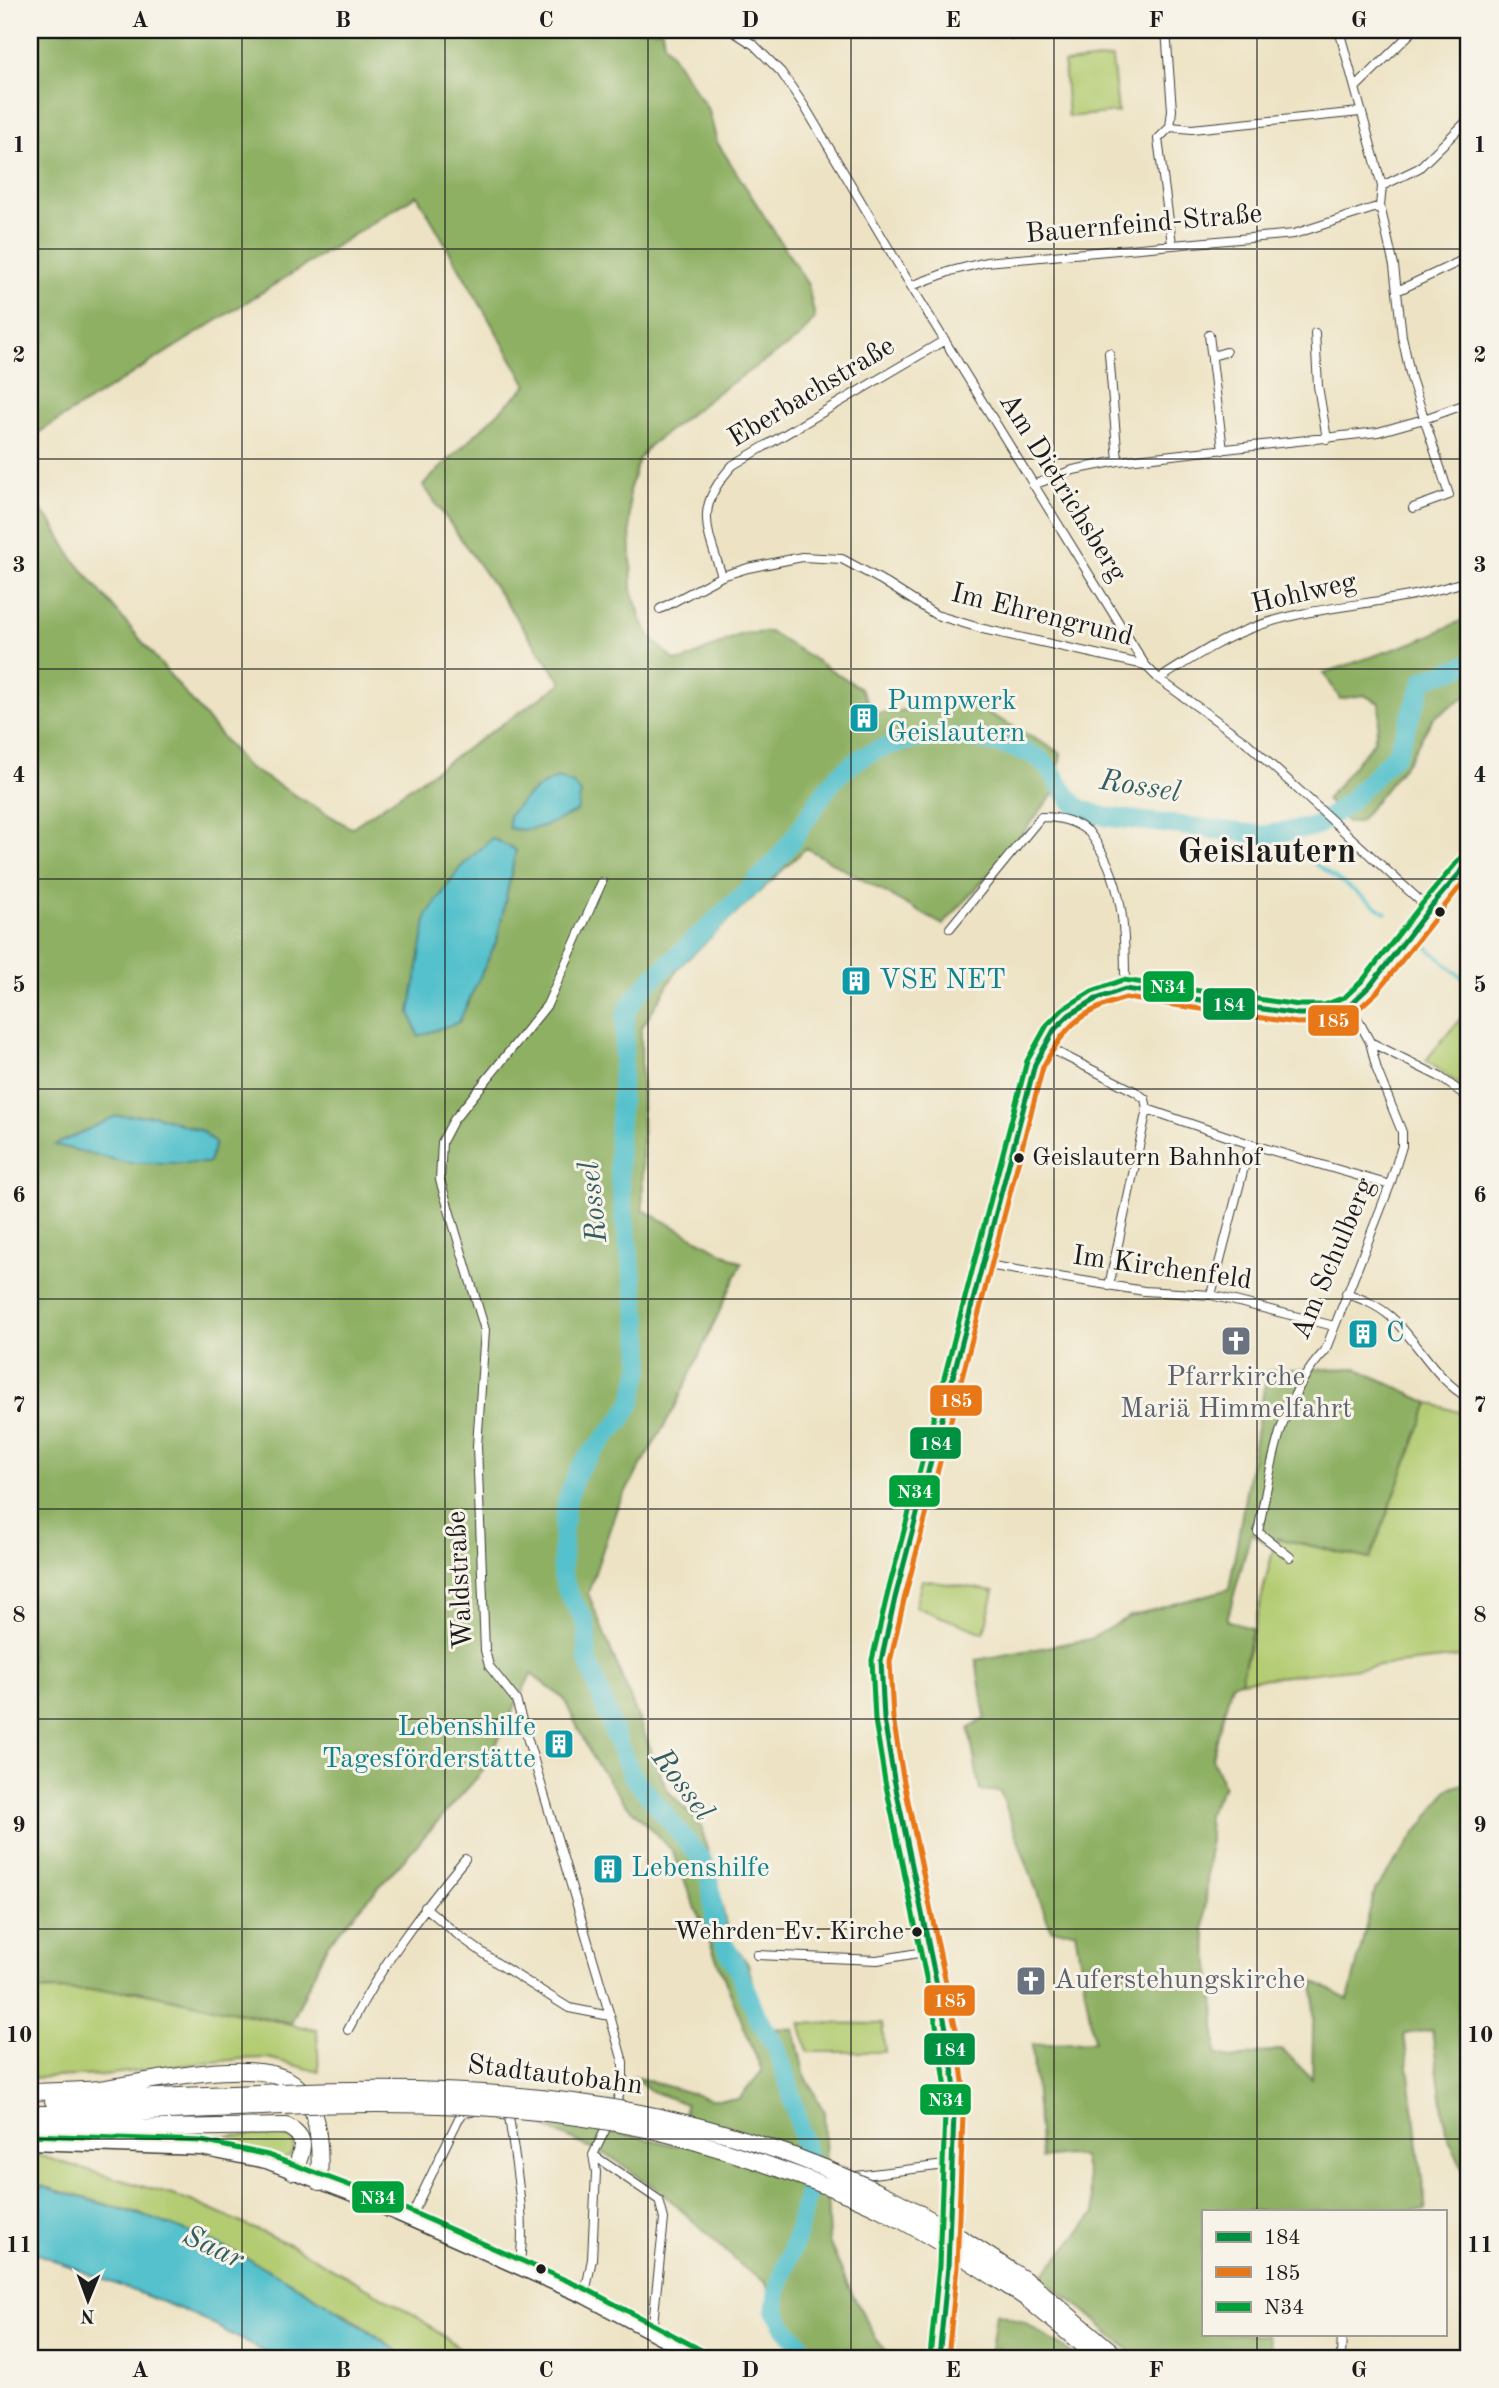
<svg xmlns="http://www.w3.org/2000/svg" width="1499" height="2388" font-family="'Old Standard TT',serif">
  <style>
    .green { fill: #b3cc72; stroke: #687447; stroke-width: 2 }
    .forest { fill: #8eb064; stroke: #556640; stroke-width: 2 }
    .water { fill: #54c1cc; stroke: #386e74; stroke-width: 2 }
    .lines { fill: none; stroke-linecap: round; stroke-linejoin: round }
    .stream { stroke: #54c1cc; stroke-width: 3.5 }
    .river { stroke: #54c1cc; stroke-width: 19 }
    .minor-casing { stroke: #3b3a35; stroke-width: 10 }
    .tertiary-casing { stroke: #3b3a35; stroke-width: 13 }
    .secondary-casing { stroke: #3b3a35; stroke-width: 15 }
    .motorway-casing { stroke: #3b3a35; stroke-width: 18 }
    .minor { stroke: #fff; stroke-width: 8 }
    .tertiary { stroke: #fff; stroke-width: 10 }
    .secondary { stroke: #fff; stroke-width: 12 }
    .motorway { stroke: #fff; stroke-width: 16 }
    .motorway-bridge-casing { stroke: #3b3a35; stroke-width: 18; stroke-linecap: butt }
    .motorway-bridge { stroke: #fff; stroke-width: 16 }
    .bus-1-casing { stroke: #f7f3e8; stroke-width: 10 }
    .bus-2-casing { stroke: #f7f3e8; stroke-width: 10 }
    .bus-3-casing { stroke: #f7f3e8; stroke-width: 10 }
    .bus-1 { stroke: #009140; stroke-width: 5 }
    .bus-2 { stroke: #e87817; stroke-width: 5 }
    .bus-3 { stroke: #00a13a; stroke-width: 5 }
    .grid { fill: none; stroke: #1c1c1c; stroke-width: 2; stroke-opacity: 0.55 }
    .bus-dot { fill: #1c1c1c; stroke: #f7f3e8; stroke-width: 2.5 }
    .labels { text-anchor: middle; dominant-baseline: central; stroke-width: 6; stroke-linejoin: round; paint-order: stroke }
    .bus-label { font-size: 26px; fill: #1c1c1c; stroke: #f7f3e8; text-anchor: start }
    .street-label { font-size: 28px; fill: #1c1c1c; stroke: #f7f3e8 }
    .culture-label { font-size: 28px; fill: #0d838f; stroke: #f7f3e8; text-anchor: start }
    .worship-label { font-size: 28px; fill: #5b616d; stroke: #f7f3e8 }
    .water-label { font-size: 30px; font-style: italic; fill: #325e62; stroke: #f7f3e8 }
    .district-label { font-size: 35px; font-weight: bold; fill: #1c1c1c; stroke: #f7f3e8 }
    .line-badge { stroke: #f7f3e8; stroke-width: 2.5 }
    .badge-label { font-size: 19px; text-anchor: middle; font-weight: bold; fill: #fff }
    .neatline { fill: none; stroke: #1c1c1c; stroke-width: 2.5 }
    .grid-label { font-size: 23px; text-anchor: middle; font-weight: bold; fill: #1c1c1c }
  </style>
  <rect width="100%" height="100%" fill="#f7f3e8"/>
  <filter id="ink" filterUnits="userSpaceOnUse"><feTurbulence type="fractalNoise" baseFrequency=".0143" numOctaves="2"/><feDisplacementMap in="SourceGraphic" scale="14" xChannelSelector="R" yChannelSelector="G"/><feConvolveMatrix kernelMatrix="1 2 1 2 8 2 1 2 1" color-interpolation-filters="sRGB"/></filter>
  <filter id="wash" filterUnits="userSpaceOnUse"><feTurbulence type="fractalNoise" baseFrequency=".00686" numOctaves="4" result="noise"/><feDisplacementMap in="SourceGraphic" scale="28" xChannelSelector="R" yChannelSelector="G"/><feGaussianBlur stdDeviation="1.57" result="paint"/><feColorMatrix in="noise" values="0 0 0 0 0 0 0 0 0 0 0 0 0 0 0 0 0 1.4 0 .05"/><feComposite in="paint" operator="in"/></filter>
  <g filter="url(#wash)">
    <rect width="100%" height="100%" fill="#ede3c4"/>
    <!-- green -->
    <path class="green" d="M1112,58L1118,112L1068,117L1064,63Z
      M1469,1008V1085L1465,1089L1426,1060Z
      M1429,1403L1469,1415V1656L1241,1681L1276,1538L1370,1559Z
      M922,1580L994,1591L984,1633L915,1607Z
      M44,1990L137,1991L317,2030L319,2072L268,2058L240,2059L103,2075L30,2078V1993Z
      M800,2023L882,2024L885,2052H808Z
      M277,2134L292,2139C297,2150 292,2158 281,2160L190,2140L151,2139Z
      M30,2153L189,2200L291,2245L415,2315L472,2358H407L348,2315L138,2213L30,2183Z"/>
    <!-- forest -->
    <path class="forest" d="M30,30H662L664,43L709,111L717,142L808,285L815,318L799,338L721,390L649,446L639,459L629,491L632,589L642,622L652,639L674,660L683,661L741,634L770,632L860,688L875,714L968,702L1061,753L1055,792L997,865L943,925L806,848L679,967L641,1029L643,1210L742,1263L674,1409L618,1505L588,1593L667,1790L701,1826L723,1910L729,1939L748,1964L760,2016L768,2028L794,2029L804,2073L824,2112L829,2242L851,2292L877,2340L892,2358H804L765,2282L743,2267L664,2194L611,2157L527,2119L635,2136L678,2146L686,2104L651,2091L633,2076L710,2099H739L762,2071L672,1850L623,1801L592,1757L564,1699L531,1674L483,1771L327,1945L291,2023L137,1991L44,1990L30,1993V499L51,521L73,559L246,766L351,828L562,683L423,485L527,385L417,195L30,438Z
      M1469,617V694L1433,718L1408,761L1359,822H1347L1326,800L1374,741L1380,715L1379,703L1364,695L1340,699L1324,673L1420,640Z
      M1356,1368L1429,1403L1370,1559L1277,1538L1273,1547L1251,1533L1227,1620L1252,1629L1241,1681L1232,1683L1212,1758L1224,1786L1207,1815L1210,1837L1204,1930L1214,1990L1216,2054L1233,2059L1282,2049L1312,2079L1314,1981L1348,2000L1375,1890L1448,1789L1469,1782V2182L1446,2132L1432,2030L1404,2034L1426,2211H1203V2334H1267L1274,2358H1138L1085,2311L1040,2278L1095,2213L1083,2157L1069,2155L1041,2158L1032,2045L1094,2042L1075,1931L1051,1930L1000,1791H980L969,1729L985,1718L976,1660L1090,1639L1130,1616L1229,1589L1267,1371Z
      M996,2313L1024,2322L1079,2358H990Z"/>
    <!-- water -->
    <path class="water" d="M558,778L573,784L581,793L577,811C556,821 532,835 509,828V815C524,798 536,786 558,778Z
      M492,838L516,850L497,940L459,1022L418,1036L410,1012L427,915L460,868Z
      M154,1115L202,1131L215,1143L209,1163H128L55,1145L116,1116Z
      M30,2183C85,2199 141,2213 194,2234C271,2266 341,2310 407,2358H276L193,2314L30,2251Z"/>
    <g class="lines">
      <!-- stream -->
      <path class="stream" d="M1263,835L1307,858L1386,913
        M1418,939L1469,984"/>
      <!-- river -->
      <path class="river" d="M811,2358L784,2326L775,2309L778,2287L797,2235L810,2182L807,2156L788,2082L776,2047L757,2016L737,1967L716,1929L710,1881L703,1861L632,1775L617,1741L587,1659V1629L583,1617L569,1595L562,1574L563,1531L566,1504L573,1482L581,1465L622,1419L632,1402L641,1367V1341L620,1183L618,1144L626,1013L635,998L651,980C692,941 736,904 774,863C796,839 810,810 830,785C871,734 948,729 1007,746C1019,749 1037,754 1045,764C1057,776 1063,796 1077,806C1086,812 1097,814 1107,817L1263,835L1315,827L1345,806L1397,753L1424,680L1469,664"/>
    </g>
  </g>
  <g filter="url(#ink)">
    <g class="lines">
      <!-- minor casing -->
      <g class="minor-casing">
        <path id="minor" d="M731,30L754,45L781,72L805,107L911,286L1145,665L1159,679L1246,742L1429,909
          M1012,30L1013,35
          M1166,30L1172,110L1170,127L1158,139L1172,244
          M1339,30L1382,186L1380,206L1394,266L1402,336L1411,378L1449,495L1413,508
          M1356,87L1414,30
          M1170,127L1192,129L1360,112
          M1382,186L1419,168L1469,119
          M911,286L951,271L986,262L1294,234L1380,206
          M1397,291L1469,257
          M1315,333L1318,386L1327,439
          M1209,335L1223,450
          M1109,353L1118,461
          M1212,356L1226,352
          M1033,485L1073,470L1118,461L1378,432L1424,419L1469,403
          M722,576C706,527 694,507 733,465L945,340
          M660,609L722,576L748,568L802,557L842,559L881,580L936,615L983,629L1145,665
          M1159,679C1188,661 1217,641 1249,629C1319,602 1398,606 1469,580
          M1088,831C1125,878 1125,932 1125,989
          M602,882L547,1005L453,1121L442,1142L440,1180L485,1330L477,1446L485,1650L489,1666L516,1700L610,2016L623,2062V2084L614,2110
          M950,928L1041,817C1058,817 1074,820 1087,831
          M1370,1042L1440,1077L1469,1098
          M1045,1046L1136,1092L1145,1099L1147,1109L1250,1144L1390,1185
          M981,1264L1144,1291L1211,1295L1334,1326
          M1109,1286L1147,1109
          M1346,1293C1362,1299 1377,1305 1390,1316C1418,1341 1435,1380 1469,1398
          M1211,1295L1250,1144
          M1290,1557L1258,1532C1271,1469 1278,1400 1325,1351L1390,1185L1402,1146V1132L1377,1070L1370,1042L1350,1005
          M425,1907L458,1935L497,1963L569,2008L610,2016
          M757,1955L877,1960L930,1951
          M348,2030C380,1967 420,1913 465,1859
          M502,2115L509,2116C514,2155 529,2232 518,2269
          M593,2155L659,2200L664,2219L652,2333
          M848,2177L953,2164
          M409,2221L458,2120L463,2113L472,2112
          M584,2298L592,2259L596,2172L593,2155L609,2122
          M1341,2358L1342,2334"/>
      </g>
      <!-- tertiary casing -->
      <g class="tertiary-casing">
        <path id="tertiary" d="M30,2144L201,2150L266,2163L358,2198L584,2298L697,2358"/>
      </g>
      <!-- secondary casing -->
      <g class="secondary-casing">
        <path id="secondary" d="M939,2358L948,2267L955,2089L948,2038L894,1779L884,1719L881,1689V1661L895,1598L1035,1064C1041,1053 1047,1040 1054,1030C1071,1008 1099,996 1125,989L1298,1014H1326L1350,1005L1370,986L1429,909L1469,862"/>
      </g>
      <!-- motorway casing -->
      <g class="motorway-casing">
        <path id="motorway" d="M30,2092C53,2091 76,2091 99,2089C145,2083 256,2055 293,2083C320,2103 321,2151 319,2182
          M53,2101L282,2092
          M32,2114H105L283,2106
          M30,2124L106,2129L286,2126C310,2137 302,2152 294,2172
          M1034,2286L1119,2358
          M1026,2298L1099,2358"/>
      </g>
      <!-- minor -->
      <use href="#minor" class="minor"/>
      <!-- tertiary -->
      <use href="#tertiary" class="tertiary"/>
      <!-- secondary -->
      <use href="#secondary" class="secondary"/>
      <!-- motorway -->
      <use href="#motorway" class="motorway"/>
      <!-- motorway-bridge casing -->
      <g class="motorway-bridge-casing">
        <path id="motorway-bridge" d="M282,2092C498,2082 699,2101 895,2200C943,2225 989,2256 1034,2286
          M283,2106C407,2101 529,2104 651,2130C691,2139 730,2152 768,2165C808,2179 848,2193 886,2212C934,2237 980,2268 1026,2298"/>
      </g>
      <!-- motorway-bridge -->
      <use href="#motorway-bridge" class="motorway-bridge"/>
      <!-- bus-1 casing -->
      <g class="bus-1-casing">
        <path id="bus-1" d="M939,2358L948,2267L955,2089L948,2038L894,1779L884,1719L881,1661L895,1598L1035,1064L1054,1030L1069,1015L1096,999L1125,989L1298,1014H1326L1350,1005L1370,986L1429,909L1469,862"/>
      </g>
      <!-- bus-2 casing -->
      <g class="bus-2-casing">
        <path id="bus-2" d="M948,2358L957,2267L964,2089L957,2036L903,1777L893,1718L890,1662L904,1600L1043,1067C1065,1026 1080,1011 1126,998L1297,1023L1329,1022L1355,1012L1377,992L1469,875"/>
      </g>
      <!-- bus-3 casing -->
      <g class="bus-3-casing">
        <path id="bus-3" d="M30,2135L202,2141L268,2155L362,2190L588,2290L701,2350
          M930,2357L939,2266L946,2089L939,2039L885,1781L875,1720L872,1660L887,1596L1027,1061L1047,1025L1063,1009L1092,991L1123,980L1299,1005H1324L1345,997L1363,980L1422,904L1462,856"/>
      </g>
      <!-- bus-1 -->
      <use href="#bus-1" class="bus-1"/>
      <!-- bus-2 -->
      <use href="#bus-2" class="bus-2"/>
      <!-- bus-3 -->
      <use href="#bus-3" class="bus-3"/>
    </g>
  </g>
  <!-- grid -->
  <path class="grid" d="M242,30V2358M445,30V2358M648,30V2358M851,30V2358M1054,30V2358M1257,30V2211M30,249H1469M30,459H1469M30,669H1469M30,879H1469M30,1089H1469M30,1299H1469M30,1509H1469M30,1719H1469M30,1929H1469M30,2139H1469M1257,2334V2358"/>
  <!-- icons -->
  <defs>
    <g id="building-square" transform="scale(1.575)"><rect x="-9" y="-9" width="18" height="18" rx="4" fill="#0f9aa8" stroke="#f7f3e8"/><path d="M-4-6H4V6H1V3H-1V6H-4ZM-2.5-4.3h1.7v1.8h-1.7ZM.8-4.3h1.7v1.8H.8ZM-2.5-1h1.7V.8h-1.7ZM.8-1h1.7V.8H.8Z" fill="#fff"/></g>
    <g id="church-square" transform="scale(1.575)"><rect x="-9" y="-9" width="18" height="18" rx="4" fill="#6b7280" stroke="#f7f3e8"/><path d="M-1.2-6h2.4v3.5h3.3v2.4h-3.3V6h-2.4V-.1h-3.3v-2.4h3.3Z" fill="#fff"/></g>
  </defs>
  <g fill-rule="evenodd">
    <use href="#building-square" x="864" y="718"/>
    <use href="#building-square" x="856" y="981"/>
    <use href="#building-square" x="1363" y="1334"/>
    <use href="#church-square" x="1236" y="1341"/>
    <use href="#building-square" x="559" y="1744"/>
    <use href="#building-square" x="608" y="1869"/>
    <use href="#church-square" x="1031" y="1981"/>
  </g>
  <!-- markers -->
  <g class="bus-dot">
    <circle cx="1440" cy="912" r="6"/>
    <circle cx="1019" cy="1158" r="6"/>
    <circle cx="917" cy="1932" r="6"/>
    <circle cx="541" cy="2269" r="6"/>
  </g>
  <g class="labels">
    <!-- bus labels -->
    <g class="bus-label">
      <text x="1032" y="1158">Geislautern Bahnhof</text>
      <text x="904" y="1932" text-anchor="end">Wehrden Ev. Kirche</text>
    </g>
    <!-- street labels -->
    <g class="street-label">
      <text transform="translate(1144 225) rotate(-5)">Bauernfeind-Straße</text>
      <text transform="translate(812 393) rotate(-31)">Eberbachstraße</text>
      <text transform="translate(1062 488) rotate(58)">Am Dietrichsberg</text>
      <text transform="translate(1304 594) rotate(-13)">Hohlweg</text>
      <text transform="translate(1042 616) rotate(14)">Im Ehrengrund</text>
      <text transform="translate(1334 1259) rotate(-67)">Am Schulberg</text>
      <text transform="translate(1162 1269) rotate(8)">Im Kirchenfeld</text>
      <text transform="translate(461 1580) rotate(-93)">Waldstraße</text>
      <text transform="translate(555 2076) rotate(7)">Stadtautobahn</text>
    </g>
    <!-- culture labels -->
    <g class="culture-label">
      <text x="887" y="702">Pumpwerk<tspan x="887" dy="32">Geislautern</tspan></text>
      <text x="879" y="981">VSE NET</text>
      <text x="1386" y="1334">C</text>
      <text x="536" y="1728" text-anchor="end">Lebenshilfe<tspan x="536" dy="32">Tagesförderstätte</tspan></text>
      <text x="631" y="1869">Lebenshilfe</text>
    </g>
    <!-- worship labels -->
    <g class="worship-label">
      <text x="1236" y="1378">Pfarrkirche<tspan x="1236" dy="32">Mariä Himmelfahrt</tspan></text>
      <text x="1054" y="1981" text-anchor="start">Auferstehungskirche</text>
    </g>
    <!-- water labels -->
    <g class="water-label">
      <text transform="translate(1140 787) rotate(9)">Rossel</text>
      <text transform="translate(594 1202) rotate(-96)">Rossel</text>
      <text transform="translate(682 1785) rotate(53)">Rossel</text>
      <text transform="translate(213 2248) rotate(25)">Saar</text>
    </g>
    <!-- district labels -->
    <g class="district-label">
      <text x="1267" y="852">Geislautern</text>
    </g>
  </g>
  <g class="line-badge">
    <rect x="1142" y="970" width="53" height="33" rx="7" fill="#00a13a"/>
    <rect x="1202" y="987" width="54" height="34" rx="7" fill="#009140"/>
    <rect x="1307" y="1004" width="53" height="33" rx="7" fill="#e87817"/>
    <rect x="929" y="1384" width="54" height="33" rx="7" fill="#e87817"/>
    <rect x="909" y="1426" width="53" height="34" rx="7" fill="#009140"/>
    <rect x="888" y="1474" width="53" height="34" rx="7" fill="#00a13a"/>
    <rect x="923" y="1984" width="53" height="33" rx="7" fill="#e87817"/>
    <rect x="923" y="2032" width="53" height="34" rx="7" fill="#009140"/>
    <rect x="919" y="2083" width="53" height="33" rx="7" fill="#00a13a"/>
    <rect x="351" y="2180" width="54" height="34" rx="7" fill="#00a13a"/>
  </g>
  <g class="badge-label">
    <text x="1168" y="993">N34</text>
    <text x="1229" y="1011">184</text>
    <text x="1333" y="1027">185</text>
    <text x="956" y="1407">185</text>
    <text x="936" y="1450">184</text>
    <text x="915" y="1498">N34</text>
    <text x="950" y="2007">185</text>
    <text x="950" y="2056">184</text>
    <text x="946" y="2106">N34</text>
    <text x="378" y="2204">N34</text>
  </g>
  <!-- margin -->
  <rect width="1499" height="2388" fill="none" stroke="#f7f3e8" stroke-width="77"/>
  <!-- legend -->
  <rect x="1202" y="2210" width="245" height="126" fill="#f7f3e8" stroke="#9f9d96" stroke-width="2"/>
  <rect x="1216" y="2232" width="35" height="10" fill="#009140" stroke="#9f9d96" stroke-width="2"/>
  <text x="1264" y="2244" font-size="21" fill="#1c1c1c">184</text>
  <rect x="1216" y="2267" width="35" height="10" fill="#e87817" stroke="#9f9d96" stroke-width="2"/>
  <text x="1264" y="2280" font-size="21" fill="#1c1c1c">185</text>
  <rect x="1216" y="2302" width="35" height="10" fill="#00a13a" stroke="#9f9d96" stroke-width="2"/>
  <text x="1264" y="2314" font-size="21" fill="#1c1c1c">N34</text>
  <!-- north arrow -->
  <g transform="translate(88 2300) rotate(181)" stroke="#f7f3e8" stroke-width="5" paint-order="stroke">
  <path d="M0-5L12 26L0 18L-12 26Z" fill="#1c1c1c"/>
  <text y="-10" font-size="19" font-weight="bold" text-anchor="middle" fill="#1c1c1c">N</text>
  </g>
  <rect x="38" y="38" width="1422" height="2312" class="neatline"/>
  <g class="grid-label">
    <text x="140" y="27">A</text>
    <text x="343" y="27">B</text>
    <text x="546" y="27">C</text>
    <text x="750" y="27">D</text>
    <text x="953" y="27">E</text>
    <text x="1156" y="27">F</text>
    <text x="1359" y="27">G</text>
    <text x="19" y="152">1</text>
    <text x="1480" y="152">1</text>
    <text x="19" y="362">2</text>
    <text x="1480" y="362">2</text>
    <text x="19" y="572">3</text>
    <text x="1480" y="572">3</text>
    <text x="19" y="782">4</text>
    <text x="1480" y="782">4</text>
    <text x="19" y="992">5</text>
    <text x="1480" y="992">5</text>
    <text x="19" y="1202">6</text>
    <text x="1480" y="1202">6</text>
    <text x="19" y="1412">7</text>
    <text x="1480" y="1412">7</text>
    <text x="19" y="1622">8</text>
    <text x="1480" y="1622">8</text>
    <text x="19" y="1832">9</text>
    <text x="1480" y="1832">9</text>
    <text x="19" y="2042">10</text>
    <text x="1480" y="2042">10</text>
    <text x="19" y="2252">11</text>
    <text x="1480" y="2252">11</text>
    <text x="140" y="2377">A</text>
    <text x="343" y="2377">B</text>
    <text x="546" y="2377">C</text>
    <text x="750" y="2377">D</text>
    <text x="953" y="2377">E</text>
    <text x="1156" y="2377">F</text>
    <text x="1359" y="2377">G</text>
  </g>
</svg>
